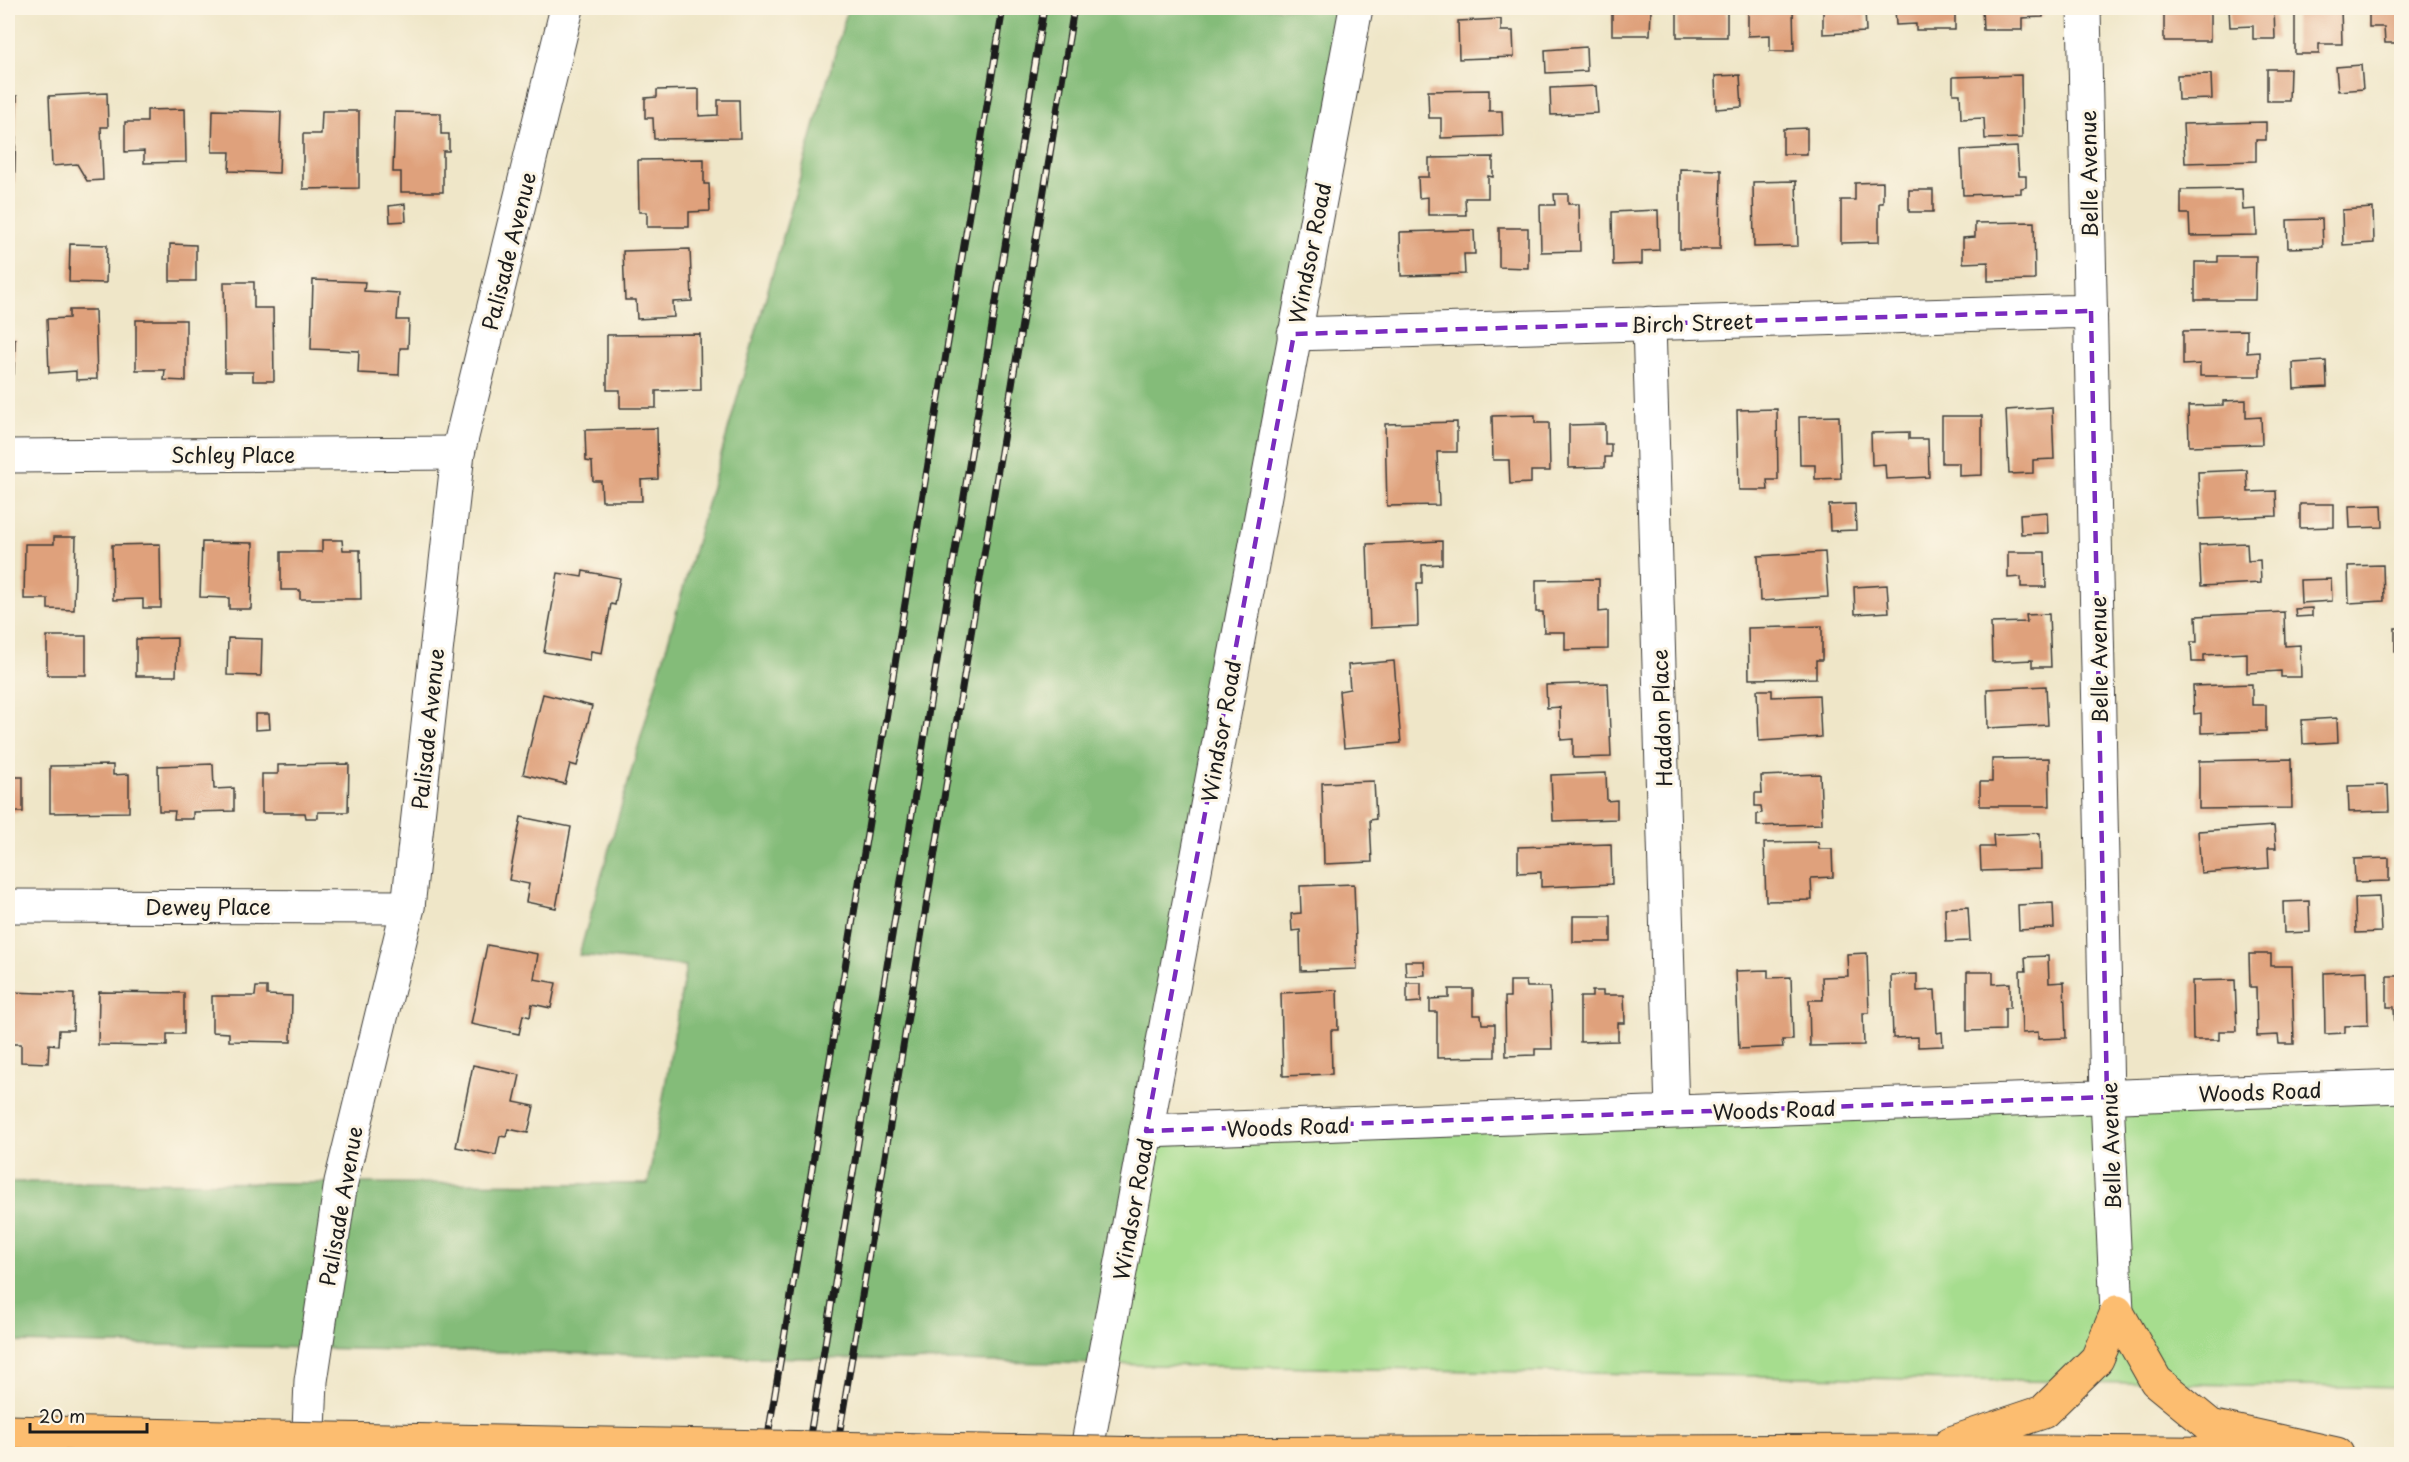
<svg xmlns="http://www.w3.org/2000/svg" width="2409" height="1462" font-family="'Playpen Sans',sans-serif">
  <style>
    .green { fill: #a6dd8e; stroke: #617c55; stroke-width: 1.5 }
    .forest { fill: #84bc79; stroke: #506c4a; stroke-width: 1.5 }
    .building { fill: #dfa17b }
    .lines { fill: none; stroke-linecap: round; stroke-linejoin: round }
    .minor-casing { stroke: #3c3a36; stroke-width: 35 }
    .tertiary-casing { stroke: #3c3a36; stroke-width: 35 }
    .trunk-casing { stroke: #3c3a36; stroke-width: 35 }
    .minor { stroke: #fff; stroke-width: 33 }
    .tertiary { stroke: #fff; stroke-width: 33 }
    .trunk { stroke: #fcbd6f; stroke-width: 33 }
    .rail-casing { stroke: #1c1c1c; stroke-width: 7 }
    .rail { stroke: #fcf5e5; stroke-width: 4.5; stroke-dasharray: 14; stroke-linecap: butt }
    .trunk-bridge-casing { stroke: #3c3a36; stroke-width: 35; stroke-linecap: butt }
    .trunk-bridge { stroke: #fcbd6f; stroke-width: 33 }
    .marked { fill: none; stroke: #7b2cbf; stroke-width: 4.5; stroke-dasharray: 12 8; stroke-linejoin: round }
    .labels { text-anchor: middle; dominant-baseline: central; stroke-width: 6; stroke-linejoin: round; paint-order: stroke }
    .street-label { font-size: 21px; fill: #1c1c1c; stroke: #fcf5e5 }
  </style>
  <rect width="100%" height="100%" fill="#fcf5e5"/>
  <filter id="ink" filterUnits="userSpaceOnUse"><feTurbulence type="fractalNoise" baseFrequency=".0167" numOctaves="2"/><feDisplacementMap in="SourceGraphic" scale="12" xChannelSelector="R" yChannelSelector="G"/><feConvolveMatrix kernelMatrix="1 2 1 2 8 2 1 2 1" color-interpolation-filters="sRGB"/></filter>
  <filter id="wash" filterUnits="userSpaceOnUse"><feTurbulence type="fractalNoise" baseFrequency=".008" numOctaves="4" result="noise"/><feDisplacementMap in="SourceGraphic" scale="24" xChannelSelector="R" yChannelSelector="G"/><feGaussianBlur stdDeviation="1.35" result="paint"/><feColorMatrix in="noise" values="0 0 0 0 0 0 0 0 0 0 0 0 0 0 0 0 0 1.4 0 .05"/><feComposite in="paint" operator="in"/></filter>
  <g filter="url(#wash)">
    <rect width="100%" height="100%" fill="#efe6c8"/>
    <!-- green -->
    <path class="green" d="M2401,1086V1388L1101,1364L1146,1131Z"/>
    <!-- forest -->
    <path class="forest" d="M848,8H1356L1101,1364L8,1342V1182L648,1184L686,966L579,955Z"/>
    <g id="blocks">
      <!-- building -->
      <path class="building" d="M1612,8H1651L1650,35H1612Z
        M1677,8H1727V37H1677Z
        M1748,8H1793L1794,51H1770V35L1748,36Z
        M1823,8H1865L1866,32L1823,34Z
        M1895,8H1955V30H1916V24L1896,25Z
        M1982,8H2043V17L2022,18V30H1983Z
        M2164,8H2210V41H2164Z
        M2229,8H2274L2275,39H2253V26L2230,27Z
        M2295,8H2341L2342,44H2319V54H2295Z
        M2369,8H2402V43H2385L2384,27H2369Z
        M1501,19V31H1513L1514,57L1459,59L1458,21Z
        M1586,47L1587,71L1546,73L1545,50Z
        M2361,65L2363,89L2338,91L2336,67Z
        M2267,69H2290L2289,101H2267Z
        M2211,74L2212,99L2178,100L2177,75Z
        M1740,75L1742,107L1716,109L1715,76Z
        M2021,75L2022,138L1985,139L1984,118L1961,119L1960,94H1953V77Z
        M1596,86L1598,113L1551,115L1550,88Z
        M699,89V116L718,115V100H739L740,138L654,139L653,118H645V98L657,97V90Z
        M1489,90V111H1502L1503,136L1441,138V118H1429L1428,91Z
        M107,93L108,127H101L103,180L87,181L77,164L52,166L49,96Z
        M8,96H17L14,194H8Z
        M185,109L186,162L144,163V151L125,152V122H147V110Z
        M213,110L281,112L279,173L229,171L230,152H212Z
        M322,111H359V188L303,189V134H321Z
        M395,112L441,113V134H449V151H443V192H401V172H393Z
        M2266,122V140H2256V161L2185,163L2183,124Z
        M1807,128V154H1783V129Z
        M2017,147L2019,176H2026V187L2021,188V193L1963,195L1961,150Z
        M1493,157V177L1488,176V198H1465L1466,215H1428V197L1419,198L1418,177H1429V158Z
        M704,159V184H709L710,211L689,212V227H647V212H639L638,160Z
        M1680,169L1721,170L1720,249H1680Z
        M1796,181L1798,246L1754,247L1753,182Z
        M1883,182V203H1879V242L1841,243V200H1855V183Z
        M2242,189L2243,210L2256,209L2257,235L2190,236L2189,214H2181V190Z
        M1909,190H1933V212H1909Z
        M1554,194H1568V204H1579L1580,251L1541,252L1540,205H1555Z
        M405,204L406,221L390,222L389,206Z
        M2373,208L2374,243L2343,245L2342,210Z
        M1658,210L1659,250L1642,251V264L1613,265L1612,212Z
        M2322,219L2323,247L2288,248L2287,220Z
        M2034,222L2035,280L1988,281V262L1963,263V238L1975,237V223Z
        M1499,228H1528V268L1499,267Z
        M1474,230L1475,254H1464L1465,274L1401,276L1400,232Z
        M70,244L107,245L106,283L69,282Z
        M170,244L196,245V281H170Z
        M690,249L692,301L673,302L674,317L637,319L636,300H625L623,251Z
        M2218,256H2256L2255,300H2195V262H2218Z
        M313,280L365,282L364,291L399,293L397,320H409L408,348H400L399,375L358,373L359,351L311,349Z
        M224,282H254V308H273L274,381H253V372H225Z
        M69,310H95L97,379L76,380V371L49,373L47,319L69,318Z
        M136,320H186V381L164,380L165,370H136Z
        M2247,330V353L2260,352V376H2200V364L2183,365V331Z
        M700,334L701,390L656,391V408H620V390H607V335Z
        M8,338L15,339L14,374H8Z
        M2326,361L2327,387L2294,389L2293,363Z
        M2246,400V418L2261,417L2262,444L2189,446L2188,406L2223,405V401Z
        M2052,407L2054,459L2033,460V473L2009,474L2006,410Z
        M1777,409L1778,480H1767L1768,490H1739L1737,410Z
        M1535,415V423H1549L1550,471H1531V483L1510,484L1509,460H1493L1492,416Z
        M1839,416L1841,478L1815,479V465H1800L1799,417Z
        M1942,416H1982V475L1959,476V463H1942Z
        M1457,422V452H1437L1439,505L1387,506L1385,424Z
        M1605,424V444H1611V457H1605V467L1569,468V425Z
        M657,428L658,479L641,480L642,501H602L601,481H593L592,462L586,461L585,430Z
        M1909,432V439H1928L1929,477L1886,479L1885,464L1872,465L1871,433Z
        M2247,470L2248,492L2276,491L2277,516L2200,519L2198,472Z
        M1855,504L1856,530L1830,531L1829,505Z
        M2300,504H2334V527L2300,528Z
        M2382,505L2383,527L2350,528L2349,506Z
        M2047,512L2048,533L2021,534L2020,514Z
        M54,537H76L74,610L48,609V599H24L25,544H54Z
        M322,540H342L343,550H360L361,599H300V590H281V552H322Z
        M1442,541V564L1422,565V583H1417L1418,626L1370,628L1367,544Z
        M202,542L253,543L251,609H229V598L200,597Z
        M2247,543L2248,561L2260,560L2261,583L2201,586L2199,545Z
        M160,544L161,608H143V599L113,600L112,545Z
        M1825,552L1828,597L1760,601L1758,556Z
        M2008,552H2045L2046,587H2021V577L2008,578Z
        M2383,565L2384,601L2349,603L2348,566Z
        M583,571L620,578L615,605L611,604L602,653L591,651L590,660L544,652L558,573L582,577Z
        M1599,579V612L1608,611V649L1565,650V632H1544L1543,612H1536V580Z
        M2331,579L2332,601L2301,603L2300,580Z
        M1887,585L1889,612L1855,614L1854,587Z
        M2312,608V616L2296,617L2295,609Z
        M2284,612L2285,646L2300,645L2301,677H2281V671L2247,673V653L2204,655V662H2192L2191,642H2197L2196,616Z
        M2049,614L2051,667H2032V660L1992,662L1991,623L2027,622L2026,615Z
        M1822,626V660H1816V678L1749,679L1748,628Z
        M2395,628H2402V652H2395Z
        M47,636H86V675H47Z
        M177,638L176,676H136V639Z
        M228,638L262,639L261,676L227,675Z
        M1394,661L1401,743L1344,748L1339,691L1350,689L1348,665Z
        M1608,683L1611,757L1573,758V739L1561,740L1560,707L1547,708L1546,685Z
        M2252,684V705H2266V731L2201,733V713L2194,714L2193,686Z
        M2046,686L2048,725L1988,728L1987,689Z
        M1757,690H1772V697L1819,695L1821,737L1759,741Z
        M543,694L592,706L577,766L570,764L565,784L523,774Z
        M255,714H269L270,729L255,730Z
        M2337,718L2338,742L2303,744L2302,720Z
        M2049,758L2050,806H1980V782H1992V759Z
        M2291,759L2292,808L2199,809V761Z
        M213,764L214,789L234,788V811L193,812V819H174L175,811H159L158,766Z
        M349,764L348,812H318V818H306L305,813H262V774H278V765Z
        M113,765V775L129,774V812L50,813V766Z
        M1606,773L1607,801L1617,800V819L1553,821L1551,775Z
        M1820,774L1822,824L1757,826V814L1762,813L1761,806H1755V793H1762L1761,776Z
        M8,777H23V812H8Z
        M1374,781L1376,819L1370,820L1372,862L1324,864L1322,783Z
        M2388,785L2389,811L2349,812L2348,786Z
        M521,817L571,827L556,908L526,902L529,884L509,880Z
        M2274,826L2276,848H2268L2269,868L2201,873L2198,831Z
        M2040,833L2041,869L1981,871L1980,847H1994L1993,835Z
        M1818,842L1819,849H1832L1833,877L1811,878L1812,900L1766,901L1764,843Z
        M1611,844L1612,884L1541,887V872L1518,873V847Z
        M2389,858V881L2355,882L2354,859Z
        M1354,884L1357,969L1301,971L1300,930L1292,931L1291,914L1301,913L1300,886Z
        M2379,897L2381,932L2356,933L2355,898Z
        M2309,901L2310,932L2284,933L2283,902Z
        M2053,903L2054,928L2019,930L2018,905Z
        M1968,907L1970,941L1946,942L1945,908Z
        M1573,916H1611V942H1573Z
        M487,945L538,954L534,979L556,983L551,1008L532,1004L530,1017L523,1015L519,1034L471,1024Z
        M1867,953L1869,1013H1863L1864,1045L1810,1046L1809,1000H1823L1822,977L1848,976L1847,954Z
        M2249,954H2271V966H2292L2294,1044H2279L2278,1035L2257,1036L2256,987H2250Z
        M2048,956L2049,983L2064,982L2066,1038L2038,1039V1032L2022,1033L2020,971H2026L2025,957Z
        M1405,961H1424L1425,975L1406,976Z
        M1768,970V978L1791,977L1793,1040H1782L1783,1047L1739,1049L1736,971Z
        M2367,971L2368,1025L2345,1026V1033L2325,1034L2324,973Z
        M1967,972H1993V984L2010,983V1008H2005V1030L1967,1031Z
        M1917,974V991L1935,990L1937,1033L1942,1032L1943,1046L1918,1047V1037L1893,1038L1891,975Z
        M2387,976H2402V1027L2395,1028L2394,1007H2387Z
        M2235,980L2237,1031H2219V1040H2193L2192,981Z
        M1510,981H1526L1527,987H1550L1552,1049H1535V1055L1506,1056L1505,997H1510Z
        M1407,983H1421V1002L1407,1003Z
        M256,987H267V995L292,996L291,1042L229,1041V1033L212,1032V996H255Z
        M1449,989H1473V1015H1481L1482,1024H1495V1057L1437,1058V1012H1430V999L1449,998Z
        M1337,990L1338,1030H1331L1332,1074L1283,1076L1281,993Z
        M1592,991H1603V995H1624L1625,1023H1618V1041L1580,1042V997H1592Z
        M8,992L74,994L73,1030H59L58,1045L49,1044L48,1063L21,1062V1044H8Z
        M99,992L184,993V1034H167V1046L98,1045Z
        M473,1065L520,1075L514,1102L534,1106L528,1133L508,1129L506,1137L500,1136L496,1155L456,1147Z"/>
    </g>
  </g>
  <g filter="url(#ink)">
    <use href="#blocks" fill-opacity="0" stroke="#3c3a36" stroke-width="1.5"/>
    <g class="lines">
      <!-- minor casing -->
      <g class="minor-casing">
        <path id="minor" d="M2084,8L2107,1097L2117,1312
          M1649,323L1672,1112
          M1294,334L2091,311
          M8,456L458,453
          M8,906L408,907
          M1146,1131L2402,1086"/>
      </g>
      <!-- tertiary casing -->
      <g class="tertiary-casing">
        <path id="tertiary" d="M308,1454L311,1381L341,1182L408,907L458,453L567,8
          M1086,1454L1356,8"/>
      </g>
      <!-- trunk casing -->
      <g class="trunk-casing">
        <path id="trunk" d="M2117,1312L2156,1381L2211,1426L2337,1454
          M8,1432L225,1437
          M1951,1443L2043,1412L2097,1359L2117,1312
          M1153,1454L1928,1451L2280,1454"/>
      </g>
      <!-- minor -->
      <use href="#minor" class="minor"/>
      <!-- tertiary -->
      <use href="#tertiary" class="tertiary"/>
      <!-- trunk -->
      <use href="#trunk" class="trunk"/>
      <!-- rail casing -->
      <g class="rail-casing">
        <path id="rail" d="M765,1454L1003,8
          M807,1454L1044,8
          M836,1454L1074,8"/>
      </g>
      <!-- rail -->
      <use href="#rail" class="rail"/>
      <!-- trunk-bridge casing -->
      <g class="trunk-bridge-casing">
        <path id="trunk-bridge" d="M225,1437L1153,1454"/>
      </g>
      <!-- trunk-bridge -->
      <use href="#trunk-bridge" class="trunk-bridge"/>
    </g>
  </g>
  <!-- marked area -->
  <path class="marked" d="M2091,311L2107,1097L1146,1131L1294,334Z"/>
  <g class="labels">
    <!-- street labels -->
    <g class="street-label">
      <text transform="translate(2088 174) rotate(-91)">Belle Avenue</text>
      <text transform="translate(508 251) rotate(-76)">Palisade Avenue</text>
      <text transform="translate(1309 253) rotate(-79)">Windsor Road</text>
      <text transform="translate(1692 322) rotate(-2)">Birch Street</text>
      <text x="233" y="454">Schley Place</text>
      <text transform="translate(2098 660) rotate(-91)">Belle Avenue</text>
      <text transform="translate(1661 718) rotate(-92)">Haddon Place</text>
      <text transform="translate(427 729) rotate(-84)">Palisade Avenue</text>
      <text transform="translate(1220 731) rotate(-80)">Windsor Road</text>
      <text x="208" y="906">Dewey Place</text>
      <text transform="translate(2260 1091) rotate(-2)">Woods Road</text>
      <text transform="translate(1774 1109) rotate(-2)">Woods Road</text>
      <text transform="translate(1288 1126) rotate(-2)">Woods Road</text>
      <text transform="translate(2110 1146) rotate(-92)">Belle Avenue</text>
      <text transform="translate(340 1206) rotate(-80)">Palisade Avenue</text>
      <text transform="translate(1132 1209) rotate(-80)">Windsor Road</text>
    </g>
  </g>
  <!-- margin -->
  <rect width="2409" height="1462" fill="none" stroke="#fcf5e5" stroke-width="30"/>
  <!-- scale -->
  <path d="M30 1423v9h117v-9" fill="none" stroke="#1c1c1c" stroke-width="3"/>
  <text x="39" y="1423" font-size="18" fill="#1c1c1c" stroke="#fcf5e5" stroke-width="4.5" paint-order="stroke">20 m</text>
</svg>
